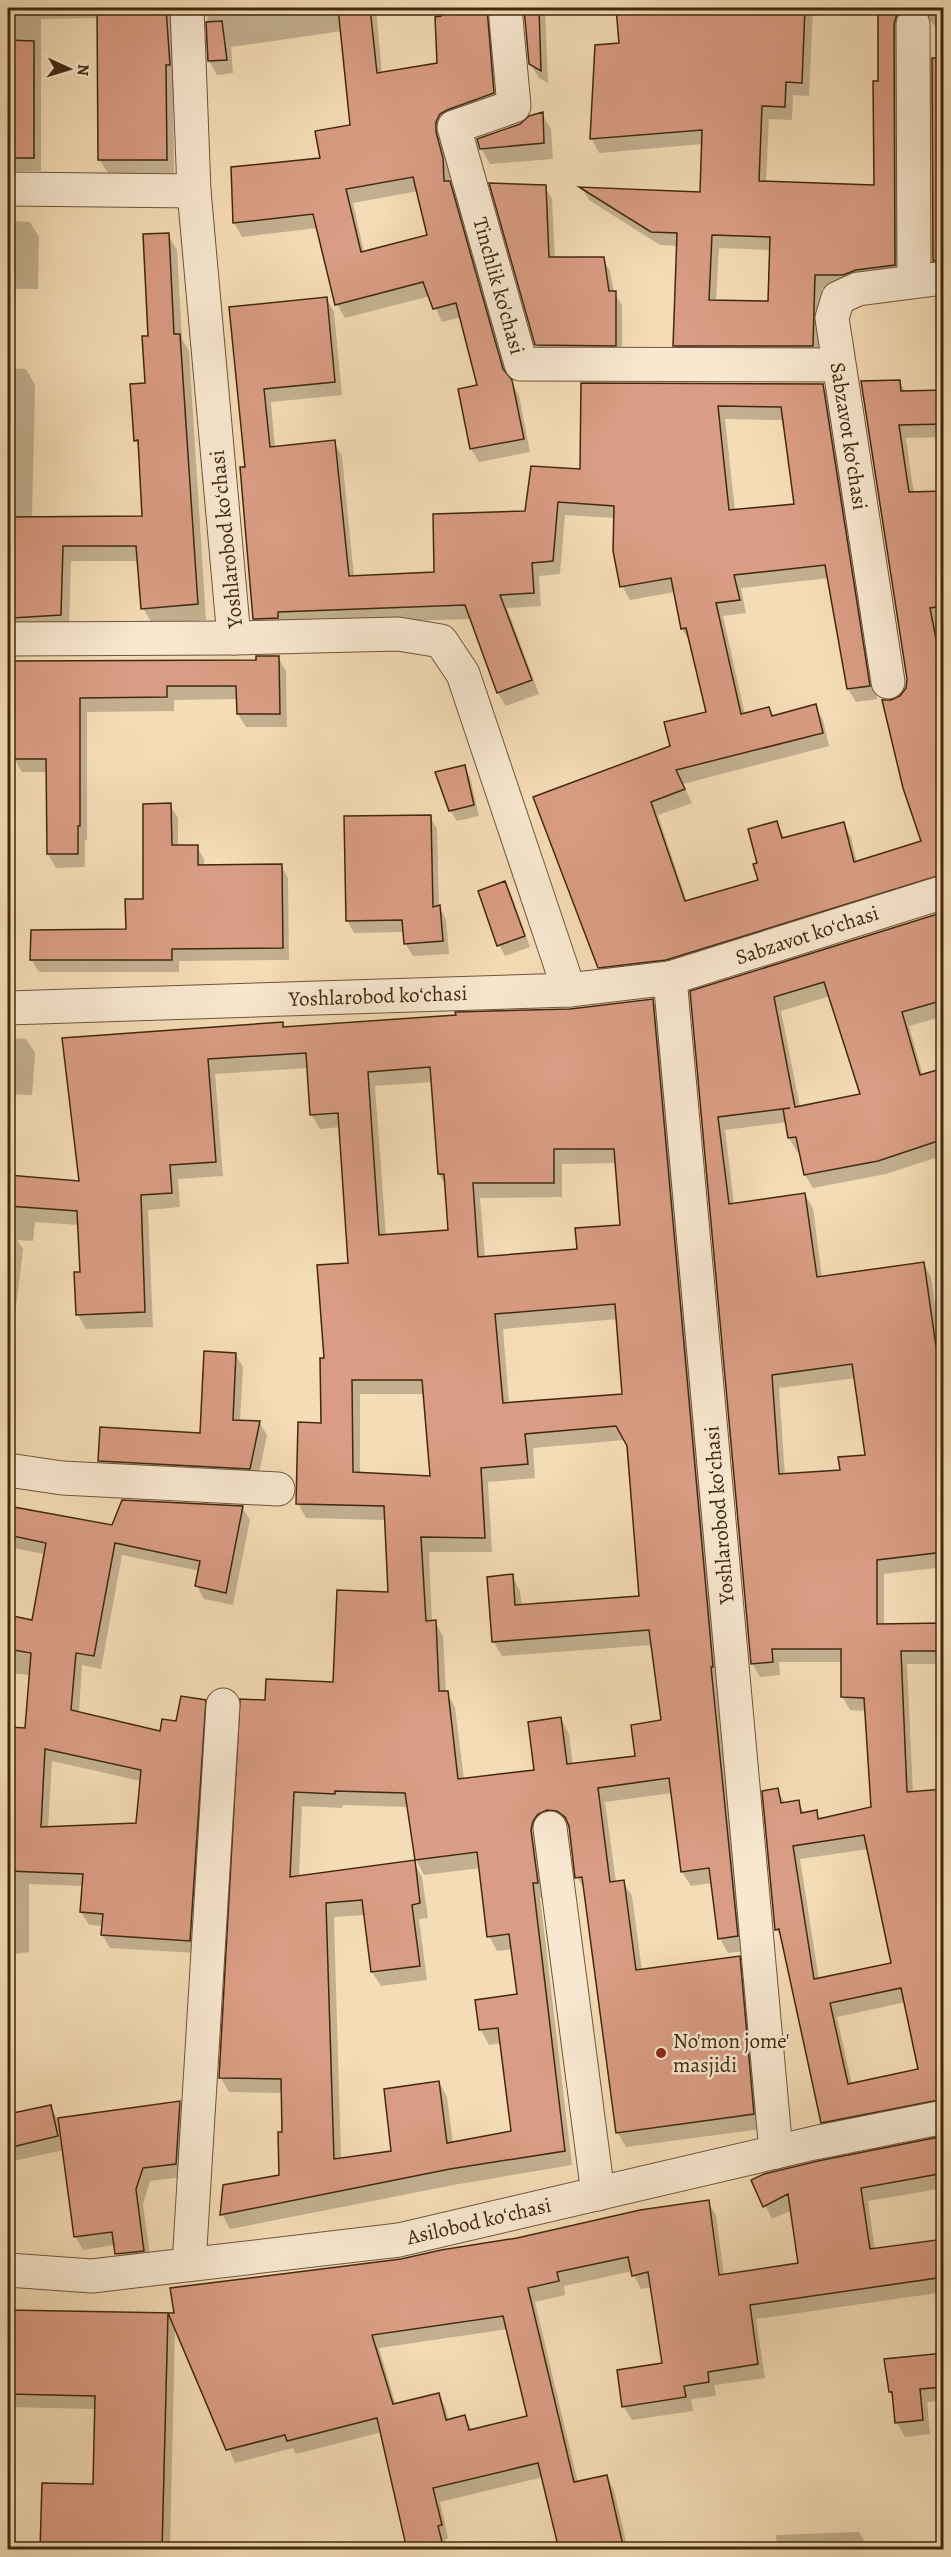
<svg xmlns="http://www.w3.org/2000/svg" width="951" height="2557" font-family="Alegreya,serif">
  <style>
    .shadow { fill: #0003; fill-rule: evenodd }
    .building { fill: #d99c84; stroke: #41280f; stroke-width: 1.5; fill-rule: evenodd }
    .lines { fill: none; stroke-linecap: round; stroke-linejoin: round }
    .minor-casing { stroke: #6e5539; stroke-width: 35 }
    .minor { stroke: #f8e8d0; stroke-width: 33 }
    .poi-dot { fill: #8f2418; stroke: #f8e8d0; stroke-width: 2 }
    .labels { text-anchor: middle; dominant-baseline: central; stroke-width: 5; stroke-linejoin: round; paint-order: stroke }
    .street-label { font-size: 21px; fill: #41280f; stroke: #f8e8d0 }
    .poi-label { font-size: 21px; fill: #41280f; stroke: #f8e8d0; text-anchor: start }
  </style>
  <rect width="100%" height="100%" fill="#f4dcb6"/>
  <filter id="stains"><feTurbulence type="fractalNoise" baseFrequency=".00333" numOctaves="4"/><feColorMatrix values="0 0 0 0 .2 0 0 0 0 .09 0 0 0 0 .02 0 0 0 .5 -.17"/></filter>
  <radialGradient id="worn" r=".72"><stop offset=".6" stop-color="#630" stop-opacity="0"/><stop offset="1" stop-color="#630" stop-opacity=".3"/></radialGradient>
  <!-- shadow -->
  <path class="shadow" d="M8,8H183L173,79L174,173H108L100,160L99,18L41,19V171H16L9,158Z
    M207,8H376L382,74L439,64L442,8H501V107L455,123L450,185L457,196L508,378L519,395L530,452L479,462L471,449L459,390L479,387L461,317L442,322L430,296L345,318L337,304L318,228L242,237L234,223L232,168L321,160L351,127L342,31L231,47L233,73L217,75L209,61ZM418,191L429,236L364,252L353,203Z
    M525,8H545L548,83L539,78L530,63Z
    M618,8H813L809,96L793,95L792,120L769,119L766,183L875,187L880,83L879,8H937V29L932,22L922,18L902,279L851,288H822L820,359H682L674,345L678,246L660,245L589,200L582,188L701,193L703,144L599,153L592,139L596,47L621,45ZM719,248L771,250L769,303L716,301Z
    M542,114L551,129L553,159L490,164L481,148Z
    M545,187L552,199L555,259H603L610,271L614,293L622,305V358L544,357L537,345Z
    M8,221L30,222L39,237L38,289H8Z
    M168,235L177,250L182,339L189,351L206,620L152,624L143,608L139,561H71L69,630L8,626V368L26,369L35,385L32,518H144L140,448L135,440L146,385L149,338Z
    M326,298L334,312L342,395L271,402L275,448L334,442L342,456L354,577L436,574L526,513L582,470V384L822,385L830,399L877,699L856,702L848,689L829,578L741,588L746,613L723,616L745,715L769,709L773,717L815,706L823,720L829,746L683,784L692,803L658,815L687,902L760,881L759,864L777,823L785,839L843,824L851,837L857,863L923,842L892,702L901,697L907,689L908,679L862,383L899,382L906,393L944,392V437L906,438L914,494L944,492V620L937,621L944,658V888L608,981L600,967L535,798L672,747L708,713L690,642L682,629L675,592L630,600L622,586L615,518L565,515L560,574L539,576L541,606L507,608L539,694L506,706L498,693L471,619L285,625L262,632L254,618L247,468L231,308ZM725,419L784,420L795,505L735,511Z
    M944,298V330L940,299Z
    M278,657L286,671L287,727H246L238,714V699L174,700V711L87,712V840H85V867L56,868L48,854V772H22L14,758V663L258,661Z
    M464,767L470,777L479,816L457,821L450,810Z
    M170,805L178,818V847H197L204,859V866L281,865L288,878L289,960L179,961V972H39L31,959L127,931L144,901Z
    M430,817L437,829L439,906L446,919L449,954L413,956L405,943L404,932L354,933L347,920Z
    M505,883L511,894L530,947L505,956L499,945L480,892Z
    M944,913V1016L909,1026L923,1076L944,1070V1155L886,1174L813,1188L805,1175L801,1151L797,1152L789,1138L787,1122L725,1130L734,1204L805,1195L813,1208L822,1278L923,1263L931,1277L944,1367V1567L884,1574V1625H944V1664H907L913,1793L944,1791V2113L830,2136L822,2122L784,1942L776,1929L777,1790L786,1804L798,1802L805,1814L816,1812L821,1820L873,1809L867,1711L850,1710L842,1696V1662H779L780,1675L760,1677L752,1663L692,992ZM830,996L862,1095L800,1107L781,1011ZM856,1378L867,1457L842,1471L785,1475L779,1388ZM868,1849L893,1964L819,1980L800,1859ZM906,2002L920,2070L852,2085L837,2017Z
    M652,1000L661,1015L745,1951L728,1953L720,1939L712,1883L691,1886L682,1872L672,1793L605,1802L616,1882H623L632,1896L642,1971L739,1958L747,1972L761,2129L626,2147L617,2132L586,1892L577,1877L570,1828L557,1824L546,1897L540,1898L572,2165L459,2184L230,2229L222,2214L281,2177L283,2093L229,2092L221,2078L266,1701L335,1683L390,1593L386,1520L306,1518L298,1503L322,1425L325,1360L349,1264L341,1127L320,1129L311,1114L308,1068L215,1074L223,1176L178,1179L180,1207L148,1210L153,1327L86,1329L78,1315L82,1273L79,1225L35,1222L33,1241L17,1240L23,1249L12,1341H8V1240H10L8,1237V1177L80,1183L64,1039L282,1024L285,1029L570,1010ZM433,1082L439,1174L446,1186L449,1231L386,1236L375,1086ZM617,1163L622,1226L579,1250L485,1258L480,1198L562,1197V1164ZM618,1319L624,1395L509,1404L503,1329ZM360,1394H425L432,1478L360,1474ZM625,1440L628,1446L640,1597L522,1606L520,1591L512,1576L493,1641L502,1656L653,1645L662,1722L636,1757L573,1765L569,1734L561,1719L535,1771L464,1780L455,1707L446,1692L443,1636L435,1622H432L429,1552H492L488,1482L535,1478L533,1448ZM343,1805L409,1807L416,1860L424,1875L480,1868L489,1936L497,1951L513,1949L518,1996L477,2001L481,2030L489,2045L502,2043L513,2133L453,2144L447,2097L439,2082L393,2152L341,2159L334,1917L366,1915L372,1972L381,1986L427,1980L419,1919L428,1918L422,1877L414,1862L299,1877L302,1806L342,1808Z
    M8,1038L26,1039L35,1053L32,1095L12,1094V1101H8Z
    M235,1354L243,1367L240,1422H259L267,1435L257,1482L107,1474L100,1461L201,1434Z
    M8,1507L113,1527L242,1507L250,1520L233,1605L204,1599L197,1586L200,1571L122,1555L101,1669L82,1665L79,1713L161,1732L205,1701L212,1714L197,1953L110,1948L102,1935L103,1926L89,1925L81,1912L83,1886L29,1884V1952L8,1955V1729L27,1730L31,1675L8,1673V1617L33,1622L45,1554L8,1547ZM52,1761L141,1781L138,1825L48,1828Z
    M179,2103L187,2116L183,2177L150,2181L143,2204L151,2264L124,2267L117,2254L115,2245L83,2250L75,2236L64,2150L8,2162V2116L50,2106L58,2120Z
    M944,2138V2220L938,2189L868,2201L875,2250L944,2240V2292L756,2319L765,2378L714,2385L716,2396L691,2399L693,2411L632,2420L624,2407L663,2364L652,2287L641,2289L632,2271L564,2286L565,2295L535,2302L578,2483L606,2477L614,2490L628,2550H560L543,2477L440,2502L448,2538L445,2540L447,2550H409L382,2432L296,2454L293,2448L235,2463L175,2326L170,2550H42L95,2486L96,2409L8,2407V2419V2311L175,2315L402,2260L708,2202L716,2215L724,2276L800,2264L792,2210L772,2219L753,2181ZM508,2329L529,2417L472,2430L465,2417L449,2421L446,2409L439,2395L396,2405L379,2348Z
    M944,2354V2401L927,2402L930,2434L905,2437L897,2423L894,2398L890,2392Z
    M859,2532L865,2542V2550H777L776,2535Z"/>
  <!-- building -->
  <path class="building" d="M97,8H166L170,65H166L167,160H98Z
    M338,8H370L377,73L437,63L435,17L441,16V8H487L494,93L447,110L440,114L436,122V132L443,158L444,181H450L503,369L512,380L524,439L470,449L458,389L477,385L456,303L433,309L423,282L335,305L313,214L233,223L231,167L320,158L315,131L350,125ZM413,177L427,235L361,252L346,189Z
    M524,8H539L541,71L529,64Z
    M616,8H805L802,83L786,82L785,107L762,106L759,181L874,185L873,81H878V8H904L897,14L894,24L895,265L856,270L843,275H815L813,346H673L677,233L651,232L579,187L700,192L702,130L590,139L595,45L619,43ZM712,235L770,237L768,301L709,300Z
    M222,21L227,60L208,61L206,22Z
    M8,40L34,41V158H8Z
    M932,58H944V260L933,261Z
    M543,112L544,143L480,149L477,139L520,124L529,116Z
    M489,183L546,185L549,257H604L609,291H616V346L535,345Z
    M169,233L174,334H180L198,604L141,609L136,546H63L61,615L12,618V610H8V517L142,516L138,440L134,441L130,384L145,383L142,336H148L143,234Z
    M327,297L335,382L264,389L270,447L335,440L349,576L434,572L433,514L525,511L531,466L580,469L581,383L823,384L870,686L847,689L825,565L734,575L740,600L716,603L741,714L769,707L772,716L816,704L823,733L676,770L685,789L651,802L685,901L758,880L753,864L757,863L748,829L777,821L782,838L844,822L854,862L921,841L903,788L882,700H891L900,696L906,688L907,679L861,381L900,380L901,391L944,390V424L899,425L909,492L944,491V606L930,608L944,680V874L666,960L598,968L533,797L670,746L664,722L706,712L686,628L681,629L671,578L620,587L613,551L614,506L558,502L553,561L532,563L534,593L500,595L532,680L497,693L465,605L278,612V618L253,619L240,467H245L229,307ZM718,406L781,407L794,504L729,510Z
    M256,656H279L280,714H237L236,686H167V697L80,698V826H78V854H47L46,759H13L12,661L256,660Z
    M465,765L474,805L449,811L435,772Z
    M171,803L172,845H198V865L282,864L283,948L172,949V960H30L31,930L126,929L125,899H143V804Z
    M431,815L433,907L440,905L443,941L404,944L402,920L346,921L344,816Z
    M505,881L525,936L497,946L478,891Z
    M944,912V1000L902,1012L920,1075L944,1068V1139L878,1161L804,1175L796,1137L788,1138L783,1109L790,1108L718,1117L729,1204L805,1193L817,1277L924,1262L944,1403V1552L877,1560V1624L944,1623V1651H901L907,1792L944,1789V1959L937,1967L944,1996V2099L821,2123L779,1929L775,1930L762,1791L778,1788L781,1803L799,1800L801,1813L817,1810L818,1819L871,1807L864,1698L841,1697V1649H772L773,1662L751,1664L690,991ZM824,982L860,1094L795,1107L774,997ZM852,1364L865,1455L838,1457L840,1470L779,1474L772,1375ZM864,1835L891,1963L814,1979L793,1846ZM901,1988L918,2069L848,2084L830,2003Z
    M653,999L713,1667H711L738,1936L718,1939L709,1868L681,1872L669,1778L598,1788L610,1882L624,1880L636,1970L740,1956L754,2114L616,2133L582,1877L575,1878L569,1826L565,1817L557,1811L547,1810L538,1814L533,1821L531,1830L538,1883H533L565,2151L450,2169L220,2215L223,2185L279,2175L278,2132H282L281,2079L219,2078L240,1699L265,1700L266,1679L333,1682L337,1590L388,1592L384,1506L296,1504L298,1422L321,1423L320,1358H324L317,1265L348,1263L338,1113L310,1115L306,1053L208,1059L216,1162L170,1165L172,1193L141,1195L145,1312L76,1315L74,1272H80L77,1211L8,1206V1175L79,1181L62,1038L283,1022V1027L456,1015L455,1012L570,1009ZM430,1067L438,1174H444L448,1230L379,1235L368,1072ZM554,1149H614L620,1225L575,1228L577,1249L478,1257L473,1183H554ZM615,1304L622,1394L503,1403L495,1314ZM352,1380H422L430,1476L353,1472ZM616,1426L627,1446L639,1596L515,1605L513,1574L487,1577L492,1642L649,1630L661,1720L631,1725L635,1756L567,1764L561,1717L528,1722L534,1770L458,1779L448,1691H439L436,1620L426,1621L421,1537L485,1538L481,1468L528,1464L525,1434ZM335,1791L405,1793L415,1860L477,1852L487,1937L509,1934L517,1994L475,2000L479,2030L498,2028L511,2131L447,2143L439,2081L384,2089L391,2151L334,2159L326,1903L362,1900L371,1972L420,1966L412,1905L420,1903L415,1860L290,1877L294,1792L335,1794Z
    M204,1351L236,1353L233,1420L260,1421L250,1469L98,1461L100,1427L200,1433Z
    M122,1500L243,1506L226,1593L195,1586L200,1561L115,1543L94,1656L76,1653L71,1710L160,1731L162,1719L176,1721L181,1696L206,1700L190,1941L101,1935L103,1914L80,1912L83,1874L8,1871V1727L25,1728L31,1653L8,1649V1615L32,1620L46,1543L8,1535V1506L112,1525ZM45,1749L141,1770L136,1823L41,1827Z
    M180,2101L176,2164L143,2168L136,2189L144,2251L115,2254L112,2232L74,2237L58,2118Z
    M51,2105L58,2136L8,2148V2114Z
    M944,2136V2173L861,2188L870,2249L944,2239V2277L750,2305L758,2364L708,2372L709,2382L684,2386L686,2397L622,2407L617,2370L662,2363L648,2272L632,2276L628,2257L557,2272L559,2281L528,2288L574,2482L607,2475L624,2550H559L538,2463L433,2488L442,2525L438,2526L444,2550H407L377,2418L287,2441L285,2435L226,2450L168,2313L162,2550H40L42,2483L93,2484L95,2396L8,2394V2310L174,2313L170,2288L401,2259L441,2250L517,2238L640,2210L709,2200L719,2275L798,2263L788,2194L763,2207L751,2180L764,2174L818,2161ZM503,2316L527,2416L469,2430L465,2415L446,2420L439,2393L393,2404L372,2335Z
    M944,2353V2387L920,2389L923,2420L895,2423L892,2392H889L884,2359Z"/>
  <g class="lines">
    <!-- minor casing -->
    <g class="minor-casing">
      <g id="minor">
        <path d="M187,8L194,191L234,638L398,634L441,641L463,674L569,990"/>
        <path id="s1" d="M505,8L514,106L454,127L521,364L838,365"/>
        <path d="M913,24L914,281"/>
        <path d="M8,189L194,191"/>
        <path d="M8,639L234,638"/>
        <path d="M888,682L832,318L838,298L858,289L944,278"/>
        <path d="M670,978L944,892"/>
        <path d="M8,1008L569,990L670,978L776,2152"/>
        <path d="M8,1470L62,1478L278,1489"/>
        <path d="M550,1828L598,2194"/>
        <path d="M189,2264L223,1705"/>
        <path d="M8,2270L92,2276L399,2240L814,2143L944,2117"/>
      </g>
    </g>
    <!-- minor -->
    <use href="#minor" class="minor"/>
  </g>
  <!-- markers -->
  <circle class="poi-dot" cx="661" cy="2053" r="6"/>
  <g class="labels">
    <!-- street labels -->
    <g class="street-label">
      <text stroke="none"><textPath href="#s1" startOffset="327">Tinchlik ko'chasi</textPath></text>
      <text transform="translate(849 436) rotate(81)">Sabzavot koʻchasi</text>
      <text transform="translate(226 539) rotate(-96)">Yoshlarobod koʻchasi</text>
      <text transform="translate(807 935) rotate(-18)">Sabzavot koʻchasi</text>
      <text transform="translate(378 996) rotate(-2)">Yoshlarobod koʻchasi</text>
      <text transform="translate(719 1515) rotate(-95)">Yoshlarobod koʻchasi</text>
      <text transform="translate(479 2221) rotate(-13)">Asilobod koʻchasi</text>
    </g>
    <!-- poi labels -->
    <g class="poi-label">
      <text x="673" y="2041">No'mon jome'<tspan x="673" dy="24">masjidi</tspan></text>
    </g>
  </g>
  <!-- margin -->
  <rect width="951" height="2557" fill="none" stroke="#f4dcb6" stroke-width="30"/>
  <rect x="9" y="9" width="933" height="2539" fill="none" stroke="#41280f" stroke-width="3"/>
  <rect x="15" y="15" width="921" height="2527" fill="none" stroke="#41280f" stroke-width="1.5"/>
  <!-- north arrow -->
  <g transform="translate(69 69) rotate(94)" stroke="#f8e8d0" stroke-width="4.5" paint-order="stroke">
  <path d="M0-4.5L10 22L0 15L-10 22Z" fill="#41280f"/>
  <text y="-9" font-size="16" font-weight="bold" text-anchor="middle" fill="#41280f">N</text>
  </g>
  <rect width="100%" height="100%" filter="url(#stains)"/>
  <rect width="100%" height="100%" fill="url(#worn)"/>
</svg>
